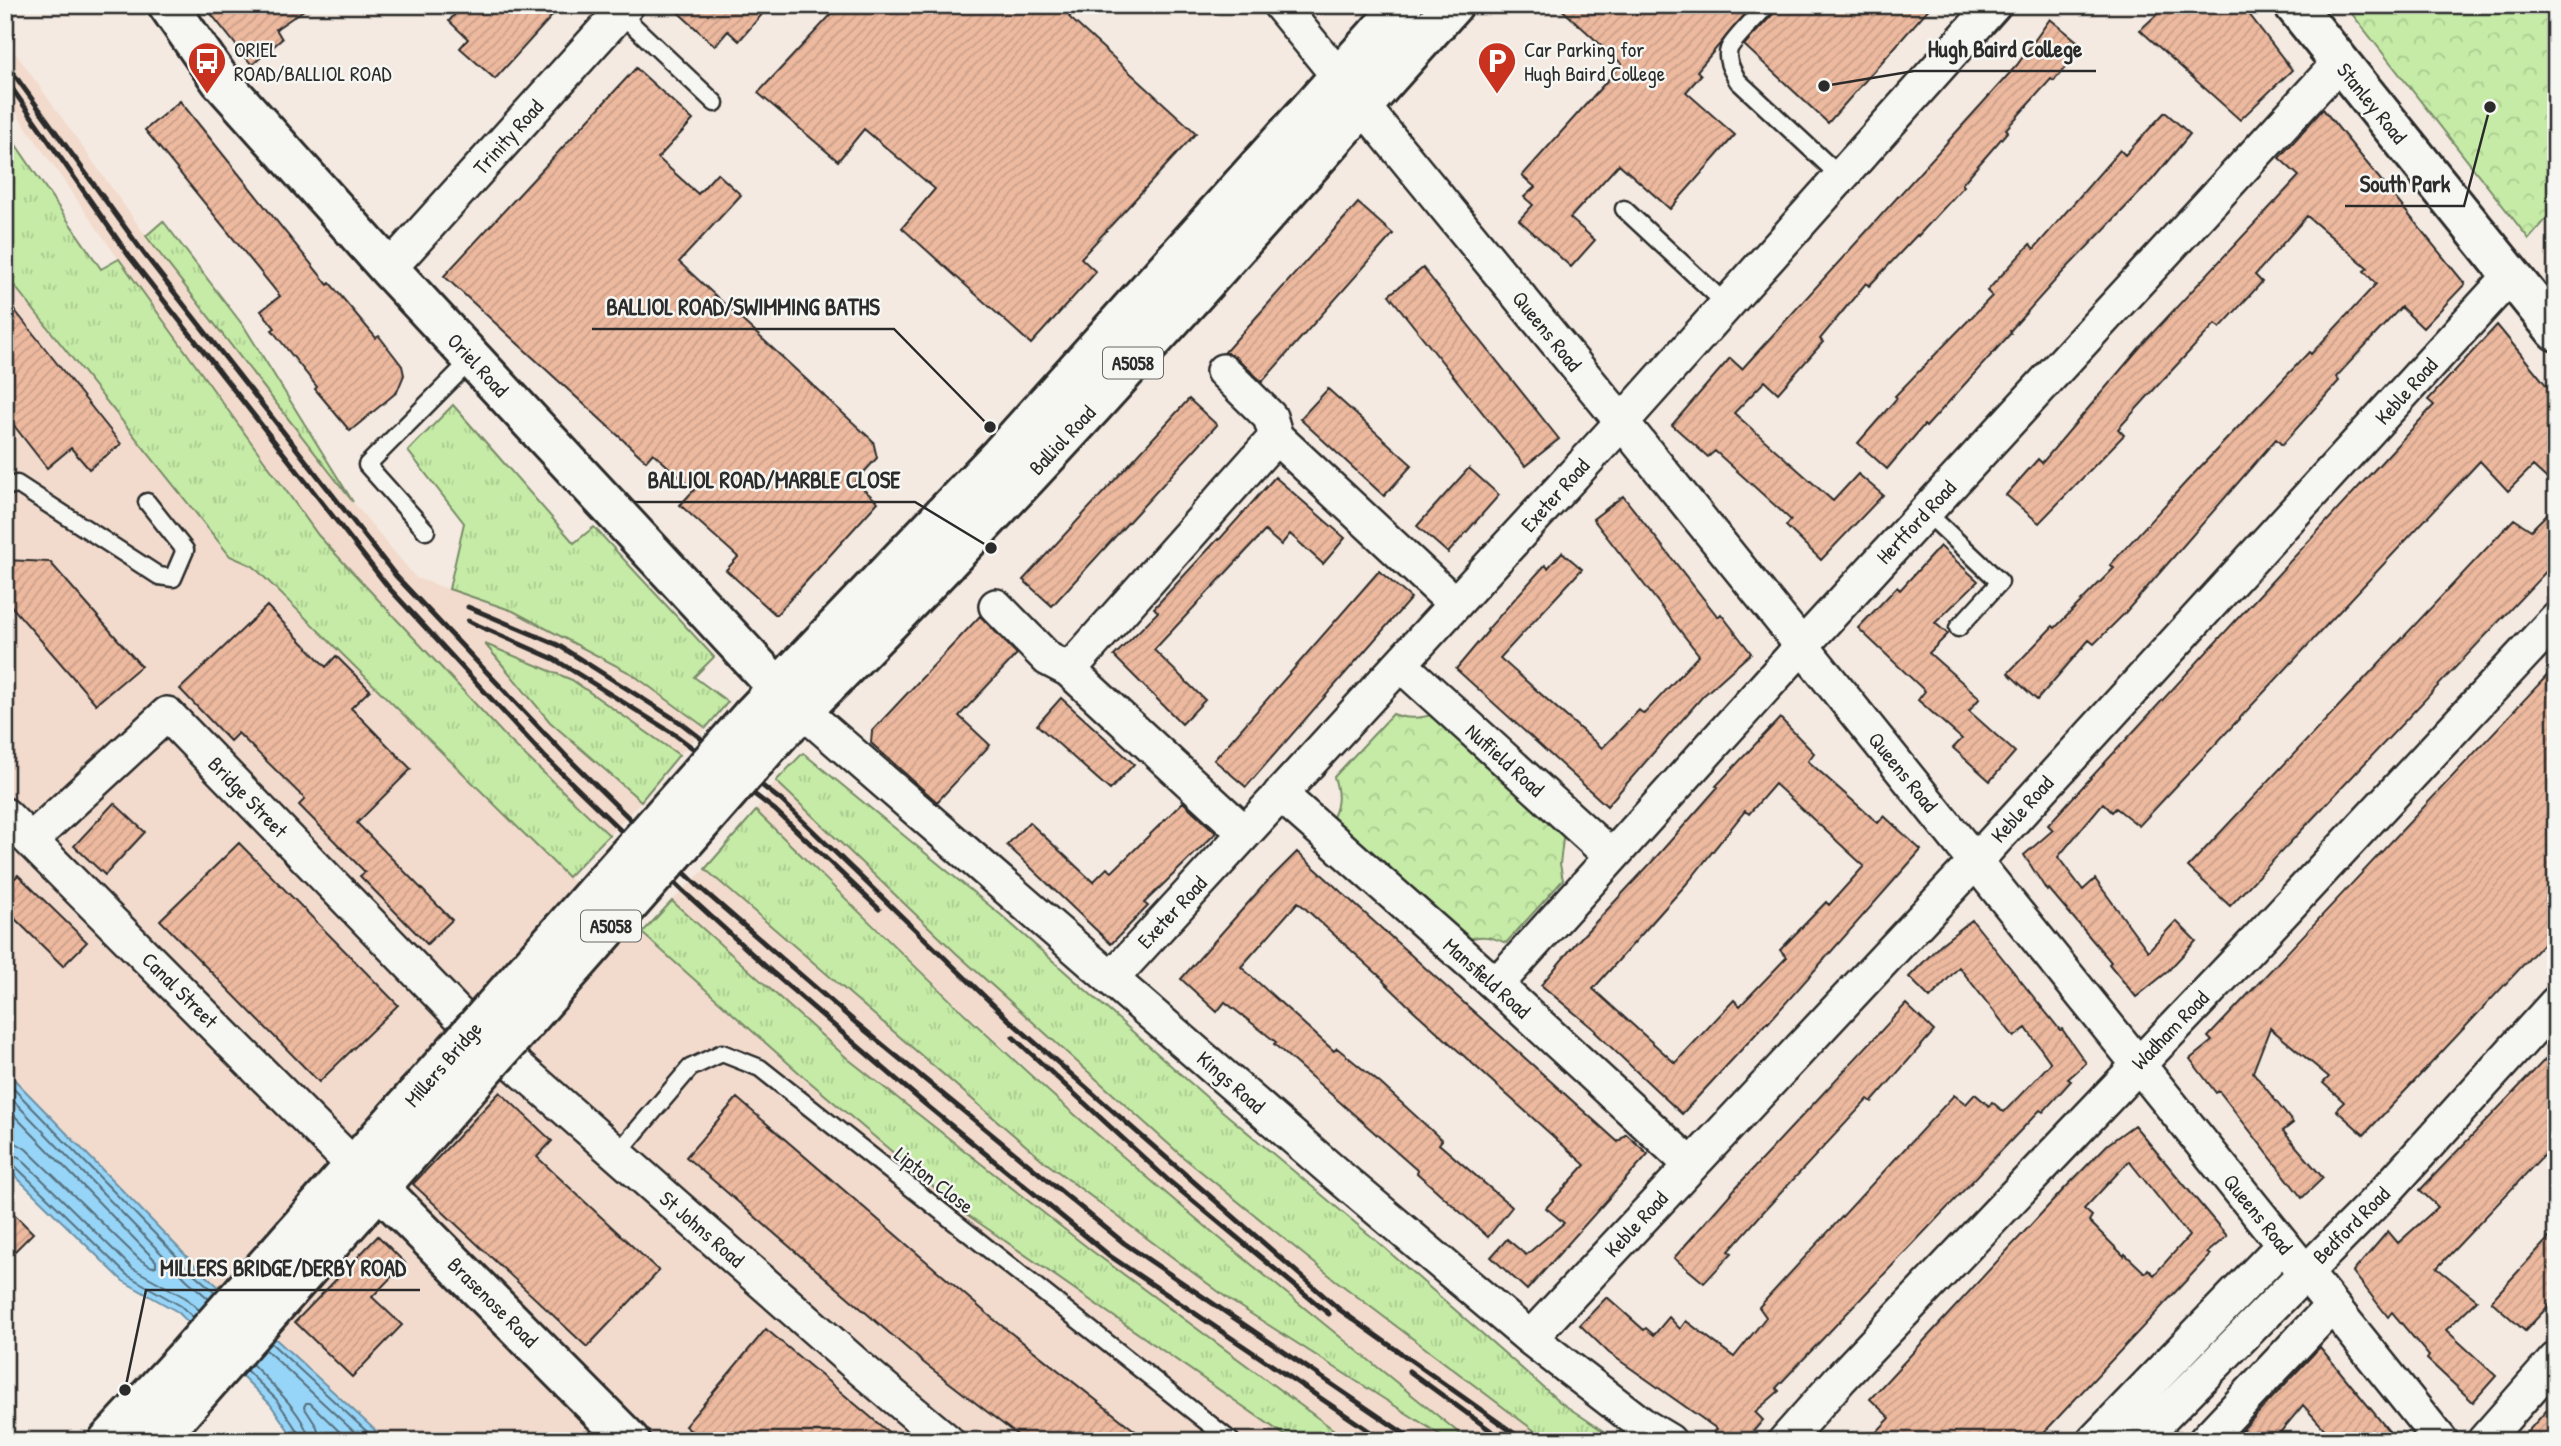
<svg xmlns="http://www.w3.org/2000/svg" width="2561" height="1446" font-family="'Patrick Hand',sans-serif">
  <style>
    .built { fill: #f2dbcd }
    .grass { fill: url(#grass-tufts); stroke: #788b68; stroke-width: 2 }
    .park { fill: url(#park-crowns); stroke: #788b68; stroke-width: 2 }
    .water { fill: #97d5f8; stroke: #6c91a6; stroke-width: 2 }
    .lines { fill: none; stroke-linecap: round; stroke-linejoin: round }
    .shore { stroke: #566f7d; stroke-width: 2 }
    .building { fill: url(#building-hatch); stroke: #2b2b2b; stroke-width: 2; fill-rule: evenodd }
    .lane-casing { stroke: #2b2b2b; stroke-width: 21 }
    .street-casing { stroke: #2b2b2b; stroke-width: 38 }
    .secondary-casing { stroke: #2b2b2b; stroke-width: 44 }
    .primary-casing { stroke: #2b2b2b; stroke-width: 44 }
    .highway-casing { stroke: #2b2b2b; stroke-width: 44 }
    .lane { stroke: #f6f6f2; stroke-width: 16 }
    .street { stroke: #f6f6f2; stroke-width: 33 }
    .secondary { stroke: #f6f6f2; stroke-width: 38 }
    .primary { stroke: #f6f6f2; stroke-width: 38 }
    .highway { stroke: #f6f6f2; stroke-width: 38 }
    .rail { stroke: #2b2b2b; stroke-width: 5 }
    .highway-bridge-casing { stroke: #2b2b2b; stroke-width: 44; stroke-linecap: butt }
    .highway-bridge { stroke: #f6f6f2; stroke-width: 38 }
    .labels { text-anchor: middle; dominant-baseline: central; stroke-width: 5; stroke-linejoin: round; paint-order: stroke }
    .shield { fill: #f6f6f2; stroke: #686867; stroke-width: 2 }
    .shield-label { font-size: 19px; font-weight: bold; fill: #2b2b2b }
    .poi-label { font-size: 21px; fill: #2b2b2b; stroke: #f6f6f2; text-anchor: start }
    .street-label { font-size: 21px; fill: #2b2b2b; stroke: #f6f6f2 }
    .leader { fill: none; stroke: #2b2b2b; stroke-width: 2.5 }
    .callout-dot { fill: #2b2b2b; stroke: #f6f6f2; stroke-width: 2.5 }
    .callout-label { font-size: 23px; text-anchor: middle; font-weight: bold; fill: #2b2b2b; stroke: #f6f6f2; stroke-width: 5; stroke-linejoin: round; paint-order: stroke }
  </style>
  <defs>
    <pattern id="grass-tufts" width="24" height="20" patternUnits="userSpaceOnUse" patternTransform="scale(1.75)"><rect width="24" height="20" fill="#c5eba6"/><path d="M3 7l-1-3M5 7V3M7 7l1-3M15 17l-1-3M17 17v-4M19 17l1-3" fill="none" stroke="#a9ca8f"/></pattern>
    <pattern id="park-crowns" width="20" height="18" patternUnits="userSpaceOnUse" patternTransform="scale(1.75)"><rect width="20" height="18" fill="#c5eba6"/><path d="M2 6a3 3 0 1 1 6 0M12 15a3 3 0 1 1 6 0" fill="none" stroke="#a9ca8f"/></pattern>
    <pattern id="building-hatch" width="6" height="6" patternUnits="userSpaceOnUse" patternTransform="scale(1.75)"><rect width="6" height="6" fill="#edb99f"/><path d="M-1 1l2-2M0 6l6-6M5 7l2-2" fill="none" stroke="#cb9f89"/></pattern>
  </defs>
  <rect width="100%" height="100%" fill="#f4eae1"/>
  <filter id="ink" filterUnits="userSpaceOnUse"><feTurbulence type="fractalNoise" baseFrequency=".0143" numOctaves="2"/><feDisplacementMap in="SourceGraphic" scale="14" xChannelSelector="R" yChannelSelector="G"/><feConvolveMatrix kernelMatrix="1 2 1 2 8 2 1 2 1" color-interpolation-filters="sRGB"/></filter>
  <g filter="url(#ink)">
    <!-- built -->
    <path class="built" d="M5,38L146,236L353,502L416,578L513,611L632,674L706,728L679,755L572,680L550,722L641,801L609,835L507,738L318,535L154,310L5,97Z
      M5,274L230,555L253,566L568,877L606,911L642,933L804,1077L962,1211L1293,1441H387L198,1268L5,1070Z
      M776,781L956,953L1529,1428L1548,1441H1469L1261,1274L1088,1126L937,986L756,811Z
      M705,869L889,1029L1231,1301L1450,1441H1349L1092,1251L848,1059L672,901Z"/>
    <!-- grass -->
    <path class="grass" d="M5,129L101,269L119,259L318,535L507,738L609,835L568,877L253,566L230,556L5,274Z
      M163,221L245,328L353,502L146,236Z
      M453,405L574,543L594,527L714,657L694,677L728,702L706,728L632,674L513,611L449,589L464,523L408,451Z
      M485,644L572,680L679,755L641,801L550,722Z
      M803,753L1001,915L1221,1110L1372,1237L1560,1402L1618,1441H1548L1334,1279L1183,1157L956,953L776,781Z
      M756,811C866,918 974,1027 1090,1128C1214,1236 1341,1338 1469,1441H1450L1231,1301L1045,1162L705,869Z
      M672,901L848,1059L1092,1251L1349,1441H1293L962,1211L804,1077L642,933Z"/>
    <!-- park -->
    <path class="park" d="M2345,5H2556V208L2529,239Z
      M1393,714C1408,720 1420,718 1436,714L1564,831L1560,864L1563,880L1506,943C1490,936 1479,934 1463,942L1330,823C1339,807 1340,795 1334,777Z"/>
    <!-- water -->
    <path class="water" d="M5,1070L198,1268L387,1441H296L270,1404L178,1312L123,1281L5,1166Z"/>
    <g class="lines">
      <!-- shore -->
      <path class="shore" d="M5,1080L193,1273L215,1292
        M5,1092L187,1280L209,1299
        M5,1106L156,1261V1266L152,1267L139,1259L26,1149L16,1143L5,1142
        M5,1152L19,1157L132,1268L186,1298L199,1310
        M5,1161L13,1164L127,1275L181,1306L193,1317
        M271,1343L377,1441
        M265,1349L364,1441
        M252,1364C268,1380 308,1418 309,1441
        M246,1370L276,1399L300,1435L301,1441
        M320,1441L317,1427L304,1407L306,1403H310L349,1441"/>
    </g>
    <!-- building -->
    <path class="building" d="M204,5H311L276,29L282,39L252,65Z
      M463,5H562L495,79L460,48L468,39L449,21Z
      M670,5H770L739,41L728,31L715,46Z
      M840,5H1080L1069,17L1196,133L1081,258L1096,272L1031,344L902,228L935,189L864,129L838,161L758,93Z
      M1557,5H1753L1697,71L1701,75L1686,92L1735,135L1670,209L1619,164L1570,218L1595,240L1571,267L1519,220L1533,205L1524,197L1535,187L1522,176L1622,64Z
      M1777,5H1932L1828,123L1744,45L1775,12Z
      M2167,5H2242L2292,70L2240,120L2140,30Z
      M2050,19L2083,46L2054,81L2051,79L2006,129L2008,131L1962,184L1964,186L1918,236L1917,235L1869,286L1866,283L1820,339L1823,342L1778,393L1765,381L1734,413L1833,501L1858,474L1883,495L1821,560L1786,526L1791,520L1715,451L1708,457L1672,425L1730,358L1742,369L2017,65Z
      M636,68L693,120L658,158L698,194L717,173L741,195L679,262L873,441L877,458L855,482L878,502L776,615L726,570L738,557L680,505L694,490L653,453L646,461L444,276Z
      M180,101L328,285L330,283L376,338L379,336L402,366L404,375L397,392L350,431L315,389L317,387L272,330L275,328L261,311L280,296L145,130Z
      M2323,109L2465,284L2423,328L2401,307L2336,377L2339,381L2282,445L2276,439L2124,614L2094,644L2089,640L2037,700L2008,673L2053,626L2055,628L2114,568L2110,565L2187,481L2309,352L2311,354L2376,284L2364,271L2368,268L2307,216L2255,275L2262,282L2220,328L2215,324L2160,383L2118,429L2124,435L2039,523L2006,495L2038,459L2042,463L2146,340L2299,176L2279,158Z
      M2165,112L2190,134L2152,180L2061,274L2010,331L2011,333L1926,427L1924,425L1887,469L1858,443L1897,398L1895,396L1992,296L1987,291L2030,244L2034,249L2120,150L2125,155Z
      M1358,203L1393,234L1262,382L1236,357L1225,352Z
      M1423,268L1559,439L1525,466L1389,295Z
      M5,298L121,444L89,469L71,448L47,468L5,414Z
      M2497,325L2556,397V487L2533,466L2508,491L2480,461L2139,826L2116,808L2112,812L2103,803L2058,857L2083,890L2095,879L2148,951L2176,921L2196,941L2166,973L2136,997L2109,964L2111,962L2049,889L2047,891L2024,855L2053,830L2048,825L2076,794L2434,405L2428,400Z
      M1328,389L1412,465L1384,496L1300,419Z
      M1189,399L1217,425L1052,606L1023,580Z
      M1469,468L1499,495L1448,553L1417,526Z
      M1275,477L1345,538L1323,564L1290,534L1281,545L1265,531L1154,650L1205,700L1182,724L1114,656L1158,612L1154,608L1218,539L1219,540Z
      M1623,496L1718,617L1721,614L1751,653L1703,696L1607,806L1456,669L1488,631L1487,630L1545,565L1548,568L1562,552L1582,569L1500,658L1602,748L1639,710L1644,714L1699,655L1593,519Z
      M2556,505V561L2230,906L2188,867L2514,519L2531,530Z
      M1940,546L1978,581L1935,623L1948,634L1929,653L1980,698L1969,711L2015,752L1990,781L1953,748L1962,739L1918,700L1925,691L1858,628L1897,587L1900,590Z
      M5,560L50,562L141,666L96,704L5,599Z
      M1379,571L1411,598L1246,787L1214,760Z
      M267,606L326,667L336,656L370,690L351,708L411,769L357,823L452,920L427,944L360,876L365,872L299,805L305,799L238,733L230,741L180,689Z
      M980,616L1017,654L959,716L990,745L937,802L871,743L872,731Z
      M2556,666V930L2364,1135L2336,1110L2344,1102L2323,1083L2329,1077L2270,1028L2253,1072L2293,1123L2283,1131L2323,1178L2302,1198L2219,1091L2216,1093L2190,1059L2212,1041L2208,1037Z
      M1061,698L1134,764L1110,790L1037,725Z
      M1780,718L1814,753L1808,761L1878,823L1884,816L1921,850L1768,1023L1767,1022L1682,1114L1635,1070L1595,1032L1596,1031L1541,985L1575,944L1650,864L1718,787L1716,786ZM1775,784L1864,866L1829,905L1826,902L1780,950L1787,957L1740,1006L1734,1000L1675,1063L1593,989L1689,881L1745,811L1749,814Z
      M1183,802L1216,833L1144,903L1148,906L1111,944L1007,845L1029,822L1093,882L1107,868L1112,872Z
      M114,803L145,832L105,875L74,846Z
      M239,843L398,1005L319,1082L160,920Z
      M1297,852L1618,1142L1626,1134L1648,1154L1527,1290L1491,1257L1507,1239L1526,1255L1564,1223L1546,1208L1585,1165L1413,1010L1383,981L1384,980L1298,902L1241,967L1334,1051L1337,1048L1381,1084L1442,1140L1439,1144L1512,1207L1488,1237L1417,1173L1418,1171L1274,1044L1276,1042L1225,1002L1217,1012L1181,979L1263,886Z
      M18,875L87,942L63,966L5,909V888Z
      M1972,920L2060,1030L2062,1029L2086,1063L2068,1079L2071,1081L2043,1112L2040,1110L1776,1388L1779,1391L1755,1412L1763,1420L1745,1441H1707L1717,1429L1609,1353L1580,1325L1607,1297L1644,1330L1646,1328L1654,1335L1669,1317L1680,1329L1686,1321L1734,1357L1766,1317L1759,1307L1954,1095L1966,1104L1975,1094L1989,1106L1992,1102L2004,1112L2051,1063L2026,1028L2014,1037L1959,967L1930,998L1909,977L1941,944Z
      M1906,1004L1934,1031L1872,1102L1868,1099L1765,1210L1729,1251L1732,1253L1704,1283L1674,1258L1739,1184Z
      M2556,1048V1142L2437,1268L2477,1300L2446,1330L2496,1376L2473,1402L2427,1359L2429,1356L2392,1312L2388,1317L2353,1272L2388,1231L2398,1243L2438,1207L2420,1190Z
      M500,1092L552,1141L537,1157L659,1271L587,1347L413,1184Z
      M737,1098L992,1318L1148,1441H1025L924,1363L686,1157Z
      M2134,1125L2227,1236L2207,1253L2210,1255L2036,1441H1868L1890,1418L1870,1399L2063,1190L2108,1144ZM2129,1161L2189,1236L2154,1275L2148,1269L2145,1273L2125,1254L2124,1256L2089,1221L2092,1216L2084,1209Z
      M5,1205L33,1233L5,1261Z
      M2556,1230V1298L2525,1331L2491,1301Z
      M378,1236L405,1263L372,1297L402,1325L352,1377L295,1322Z
      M766,1329L899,1441H703L685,1426Z
      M2320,1347L2397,1441H2335L2303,1405L2273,1441H2232Z
      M2556,1400V1441H2519Z"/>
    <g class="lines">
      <!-- lane casing -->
      <g class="lane-casing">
        <path id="lane" d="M1767,5C1759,15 1733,39 1729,49C1725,60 1733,72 1738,81L1841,177
          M620,13L715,103
          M1624,209L1727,305
          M5,487L17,484L159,576L173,578L185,550L147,502
          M1926,512L2000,582L1958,628
          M426,531L367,465L472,359
          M617,1154L690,1068L722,1053L760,1068L1231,1441"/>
      </g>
      <!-- street casing -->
      <g class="street-casing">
        <path id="street" d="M1280,5L1622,422L2441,1441
          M389,269L627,5
          M1223,371L1270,417L1276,437
          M996,606L1048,659L1069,670
          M1400,664L1611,856
          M803,711L1329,1168L1530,1338L1644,1426L1669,1441
          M1280,794L1496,985L1691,1165
          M5,815L354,1166
          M1245,833L1069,670L1276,437L1455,604
          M31,840L167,714L458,1014L860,1368L947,1441
          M1111,979L1622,422L1994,5
          M1496,985L1802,646L2340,62
          M1530,1338L1975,862L2510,276
          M1785,1441L1840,1379L2242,956L2556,619
          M2094,1441L2283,1245
          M2139,1441L2384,1193L2556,1003
          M2205,1441L2332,1306
          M2484,1441L2556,1359"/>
      </g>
      <!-- secondary casing -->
      <g class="secondary-casing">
        <path id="secondary" d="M168,5L220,80L389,269L778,688L801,709
          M354,1166L379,1188L630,1441"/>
      </g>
      <!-- primary casing -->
      <g class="primary-casing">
        <path id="primary" d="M2294,5L2556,331"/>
      </g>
      <!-- highway casing -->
      <g class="highway-casing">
        <path id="highway" d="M752,715L1000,455L1403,5
          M780,733C1015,500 1233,252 1453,5
          M108,1441L184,1359L416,1095
          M156,1441L441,1118"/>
      </g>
      <!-- lane -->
      <use href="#lane" class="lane"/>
      <!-- street -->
      <use href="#street" class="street"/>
      <!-- secondary -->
      <use href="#secondary" class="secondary"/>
      <!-- primary -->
      <use href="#primary" class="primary"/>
      <!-- highway -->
      <use href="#highway" class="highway"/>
      <!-- rail -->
      <path class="rail" d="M5,62L145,255L396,576L567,757L696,884L855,1022L1124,1243L1415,1441
        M11,87L129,256L389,588L544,756L682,890L773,973L925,1104L1110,1256L1384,1441
        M468,607L558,645L681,723L782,801L1008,1019L1340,1310L1525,1441
        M468,621L554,659L674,734L775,810L879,909
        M1013,1037L1169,1181L1329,1314
        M1409,1371L1505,1441"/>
      <!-- highway-bridge casing -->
      <g class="highway-bridge-casing">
        <path id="highway-bridge" d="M416,1095L752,715
          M441,1118L780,733"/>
      </g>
      <!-- highway-bridge -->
      <use href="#highway-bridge" class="highway-bridge"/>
    </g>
  </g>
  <!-- icons -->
  <defs>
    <g id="bus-pin" transform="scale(2.0125)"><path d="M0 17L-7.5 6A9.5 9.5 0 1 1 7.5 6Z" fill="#c8321e" stroke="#f6f6f2"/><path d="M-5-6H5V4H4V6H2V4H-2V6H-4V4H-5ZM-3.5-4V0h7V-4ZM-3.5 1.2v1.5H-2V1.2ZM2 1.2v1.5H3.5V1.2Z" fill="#fff"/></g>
    <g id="parking-pin" transform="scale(2.0125)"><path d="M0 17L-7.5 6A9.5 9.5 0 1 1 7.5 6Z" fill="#c8321e" stroke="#f6f6f2"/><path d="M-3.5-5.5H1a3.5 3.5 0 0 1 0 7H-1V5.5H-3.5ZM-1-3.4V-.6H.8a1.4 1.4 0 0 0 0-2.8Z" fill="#fff"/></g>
  </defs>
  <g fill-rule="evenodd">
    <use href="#bus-pin" x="207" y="61"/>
    <use href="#parking-pin" x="1497" y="61"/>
  </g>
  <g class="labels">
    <!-- shield labels -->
    <g class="shield">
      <rect x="1103" y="347.5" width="60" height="31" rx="5"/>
      <rect x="581" y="910.5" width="60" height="31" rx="5"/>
    </g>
    <g class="shield-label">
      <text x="1133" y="363">A5058</text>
      <text x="611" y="926">A5058</text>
    </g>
    <!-- poi labels -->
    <g class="poi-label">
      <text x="234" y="49">ORIEL<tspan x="234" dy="24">ROAD/BALLIOL ROAD</tspan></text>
      <text x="1524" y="49">Car Parking for<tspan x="1524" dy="24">Hugh Baird College</tspan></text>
    </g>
    <!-- street labels -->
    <g class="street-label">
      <text transform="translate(2372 103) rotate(51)">Stanley Road</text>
      <text transform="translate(508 137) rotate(-48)">Trinity Road</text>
      <text transform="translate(1547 331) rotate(51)">Queens Road</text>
      <text transform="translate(478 365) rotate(47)">Oriel Road</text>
      <text transform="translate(2406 391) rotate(-48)">Keble Road</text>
      <text transform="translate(1062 440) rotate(-47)">Balliol Road</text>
      <text transform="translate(1555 495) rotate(-48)">Exeter Road</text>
      <text transform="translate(1916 522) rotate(-47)">Hertford Road</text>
      <text transform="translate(1505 760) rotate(42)">Nuffield Road</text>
      <text transform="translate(1903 772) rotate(51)">Queens Road</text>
      <text transform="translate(248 797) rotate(46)">Bridge Street</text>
      <text transform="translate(2022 809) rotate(-48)">Keble Road</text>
      <text transform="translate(1172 912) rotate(-47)">Exeter Road</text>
      <text transform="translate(1487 978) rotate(42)">Mansfield Road</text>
      <text transform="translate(180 990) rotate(45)">Canal Street</text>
      <text transform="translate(2170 1030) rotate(-46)">Wadham Road</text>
      <text transform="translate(443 1064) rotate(-49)">Millers Bridge</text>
      <text transform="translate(1231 1082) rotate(41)">Kings Road</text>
      <text transform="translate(934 1180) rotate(38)">Lipton Close</text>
      <text transform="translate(2258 1214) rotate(51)">Queens Road</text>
      <text transform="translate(1636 1224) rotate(-47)">Keble Road</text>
      <text transform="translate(2351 1225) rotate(-45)">Bedford Road</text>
      <text transform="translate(702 1229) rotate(41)">St Johns Road</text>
      <text transform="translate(493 1302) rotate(45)">Brasenose Road</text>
    </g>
  </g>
  <!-- callouts -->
  <path class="leader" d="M1824 86L1914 71H2096M2490 107L2464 206H2345M990 427L894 329H592M991 548L915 502H634M125 1390L146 1290H420"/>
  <g class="callout-dot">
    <circle cx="1824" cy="86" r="7"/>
    <circle cx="2490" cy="107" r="7"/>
    <circle cx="990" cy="427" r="7"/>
    <circle cx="991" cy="548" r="7"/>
    <circle cx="125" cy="1390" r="7"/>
  </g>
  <g class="callout-label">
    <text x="2005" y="57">Hugh Baird College</text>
    <text x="2405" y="192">South Park</text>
    <text x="743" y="315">BALLIOL ROAD/SWIMMING BATHS</text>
    <text x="774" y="488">BALLIOL ROAD/MARBLE CLOSE</text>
    <text x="283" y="1276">MILLERS BRIDGE/DERBY ROAD</text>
  </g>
  <!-- margin -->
  <rect width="2561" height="1446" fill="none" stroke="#f6f6f2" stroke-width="28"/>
  <rect x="14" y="14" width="2533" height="1418" fill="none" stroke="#2b2b2b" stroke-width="2.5" filter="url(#ink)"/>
</svg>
